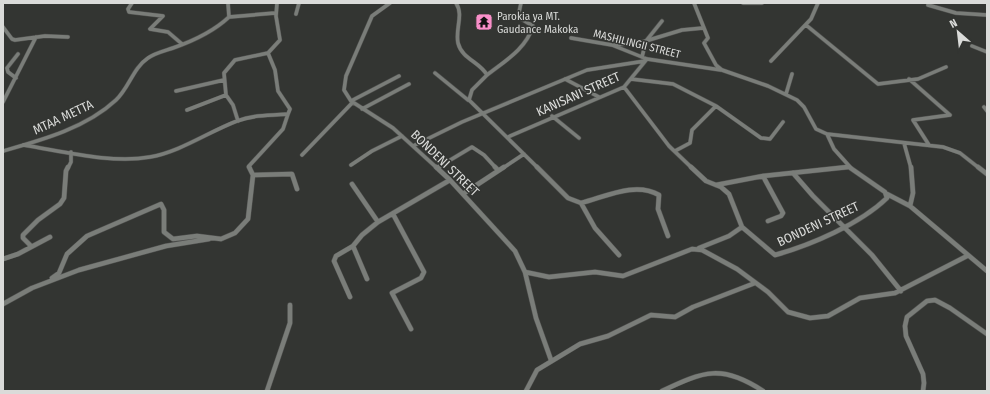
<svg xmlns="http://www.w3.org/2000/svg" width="990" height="394" font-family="'Fira Sans Condensed',sans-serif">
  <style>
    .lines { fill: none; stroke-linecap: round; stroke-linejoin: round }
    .street-far1-casing { stroke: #50514f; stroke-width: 4.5 }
    .street-casing { stroke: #50514f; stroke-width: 5.5 }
    .street-far1 { stroke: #7a7d79; stroke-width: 3.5 }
    .street { stroke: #7a7d79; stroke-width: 4.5 }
    .labels { text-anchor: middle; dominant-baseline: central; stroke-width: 3; stroke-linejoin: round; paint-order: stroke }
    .far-poi-label { font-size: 11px; fill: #dadbd9; stroke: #333532; text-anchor: start }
    .far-street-label { font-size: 11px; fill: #dadbd9; stroke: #333532 }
    .street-label { font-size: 13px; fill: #dadbd9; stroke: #333532 }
  </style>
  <rect width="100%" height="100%" fill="#333532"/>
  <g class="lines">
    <!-- street-far1 casing -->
    <g class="street-far1-casing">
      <path id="street-far1" d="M132,3L128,9L129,12L163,16L150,29L168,32L182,44
        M390,3L372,16L346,76L344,90L351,101L393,128L437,168
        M456,3C464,15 455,29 458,43C462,59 480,62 487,75L472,90L469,100L538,168
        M694,3L708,38L704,43L716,65L722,70L768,86L797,100L804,107L816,129L827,134L834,149L851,168
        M743,3H762
        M928,5L956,13L987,15
        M296,14L299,3
        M229,17L275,13
        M806,25L878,84L918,79L946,67
        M3,27L12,39L15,40L45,36L68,37
        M571,38L612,45L647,59L721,70
        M614,45L639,43L682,30L703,28
        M972,46L987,52
        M642,57L646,41L662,21
        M771,61L811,19L818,3
        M435,73L468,100
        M487,75C505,61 526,49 533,26L518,17L521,3
        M16,78L8,72L7,68L18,54
        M565,79L599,97
        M631,79L673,84L716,106L761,138L770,139L783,122
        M909,79L950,115L913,120L929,145
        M624,87L669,146L692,168
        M176,91L224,80
        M786,94L792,74
        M226,95L233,105L238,121
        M351,101L399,76
        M3,102L36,37
        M984,107L987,111
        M362,109L409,84
        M187,110L226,95L224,73L235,60L268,53
        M552,116L579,138
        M827,134L943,147L960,153L979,168
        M508,137L624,87L647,59
        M904,143L911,168
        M23,145C62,151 111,164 150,157C180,152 208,132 237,121C253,115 271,115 288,114L290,109L278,91L275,70L268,53L280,40L276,16L277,3
        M413,146L462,122L587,70L645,61
        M3,151C42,140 86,128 116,100C129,88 133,68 148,58C155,53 164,51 173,48C193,41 213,32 229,17L228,3
        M675,151L690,143L692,130L716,106
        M302,155L353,102
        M351,165L372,151L402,136
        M68,168L71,162V152
        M250,168L249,166L283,129L288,114
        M437,168L472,147L484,155L496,168
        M503,168L524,154
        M839,168L849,167"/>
    </g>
    <!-- street casing -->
    <g class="street-casing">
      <path id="street" d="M436,167L450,180L515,251L525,272L536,318L551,360
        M495,167L498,170
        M537,167L568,198L581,203L595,228L619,255
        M691,167L706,181L721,187L729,194L742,227L775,255C811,245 860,224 887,198L885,192L849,167
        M978,167L987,174
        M437,168L439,167
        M793,173L813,196L872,255L901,291
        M253,175L292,174L297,189
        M763,176L783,213L781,216L768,221
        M352,184L378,222
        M716,185L763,176L848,167
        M463,194L504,167
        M887,194L910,206L987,271
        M581,203C605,197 635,181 659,195L658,209L668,236
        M910,206L913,193L911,167
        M393,214L424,272L421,278L392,293L411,329
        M31,246L23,238V235L38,220L60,204L64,198L66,171L68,167
        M353,246L367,279
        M699,248L729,236L742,227
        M3,259L18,254L50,237
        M525,272L549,277L595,272L623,276L692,249L702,250L737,269L768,292L788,312L810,318L828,316L860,298L895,293L967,256
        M52,278L59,273L67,254L87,236L161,204L164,210V232L173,239L197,236L221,239L235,233L248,219L253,175L249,167
        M350,297L334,261L336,256L353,246L362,235L378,222L450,180
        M3,304L32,288L79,270L166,246L209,239
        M267,391L290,323V305
        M526,391L537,370L580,344L608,336L651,315L675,317L693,307L755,283
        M662,391C704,371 722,364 763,391
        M923,391L924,383L923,374L906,336L905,326L907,317L927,301L935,300L950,308L987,334"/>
    </g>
    <!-- street-far1 -->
    <use href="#street-far1" class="street-far1"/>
    <!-- street -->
    <use href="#street" class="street"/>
  </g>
  <!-- icons -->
  <defs>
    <g id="temple-square" transform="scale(0.9)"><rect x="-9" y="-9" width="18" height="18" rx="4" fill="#f98fc9" stroke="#333532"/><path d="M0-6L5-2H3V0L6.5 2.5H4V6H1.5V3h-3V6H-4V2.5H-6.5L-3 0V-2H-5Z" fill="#111"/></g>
  </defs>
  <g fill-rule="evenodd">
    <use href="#temple-square" x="484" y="22"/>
  </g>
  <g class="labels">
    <!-- far-poi labels -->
    <g class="far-poi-label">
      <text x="497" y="16">Parokia ya MT.<tspan x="497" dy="13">Gaudance Makoka</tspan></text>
    </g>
    <!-- far-street labels -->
    <g class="far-street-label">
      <text transform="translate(637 44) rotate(14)">MASHILINGII STREET</text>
    </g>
    <!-- street labels -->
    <g class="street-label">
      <text transform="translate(578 94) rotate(-24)">KANISANI STREET</text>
      <text transform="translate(63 117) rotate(-25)">MTAA METTA</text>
      <text transform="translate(445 163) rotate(44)">BONDENI STREET</text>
      <text transform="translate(818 224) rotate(-25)">BONDENI STREET</text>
    </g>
  </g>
  <!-- border -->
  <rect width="990" height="394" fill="none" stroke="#dadbd9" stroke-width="8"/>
  <!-- north arrow -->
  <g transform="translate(958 32) rotate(332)" stroke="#333532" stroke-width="3" paint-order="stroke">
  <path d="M0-3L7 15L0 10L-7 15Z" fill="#dadbd9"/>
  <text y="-6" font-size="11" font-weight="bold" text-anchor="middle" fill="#dadbd9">N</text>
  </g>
</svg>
